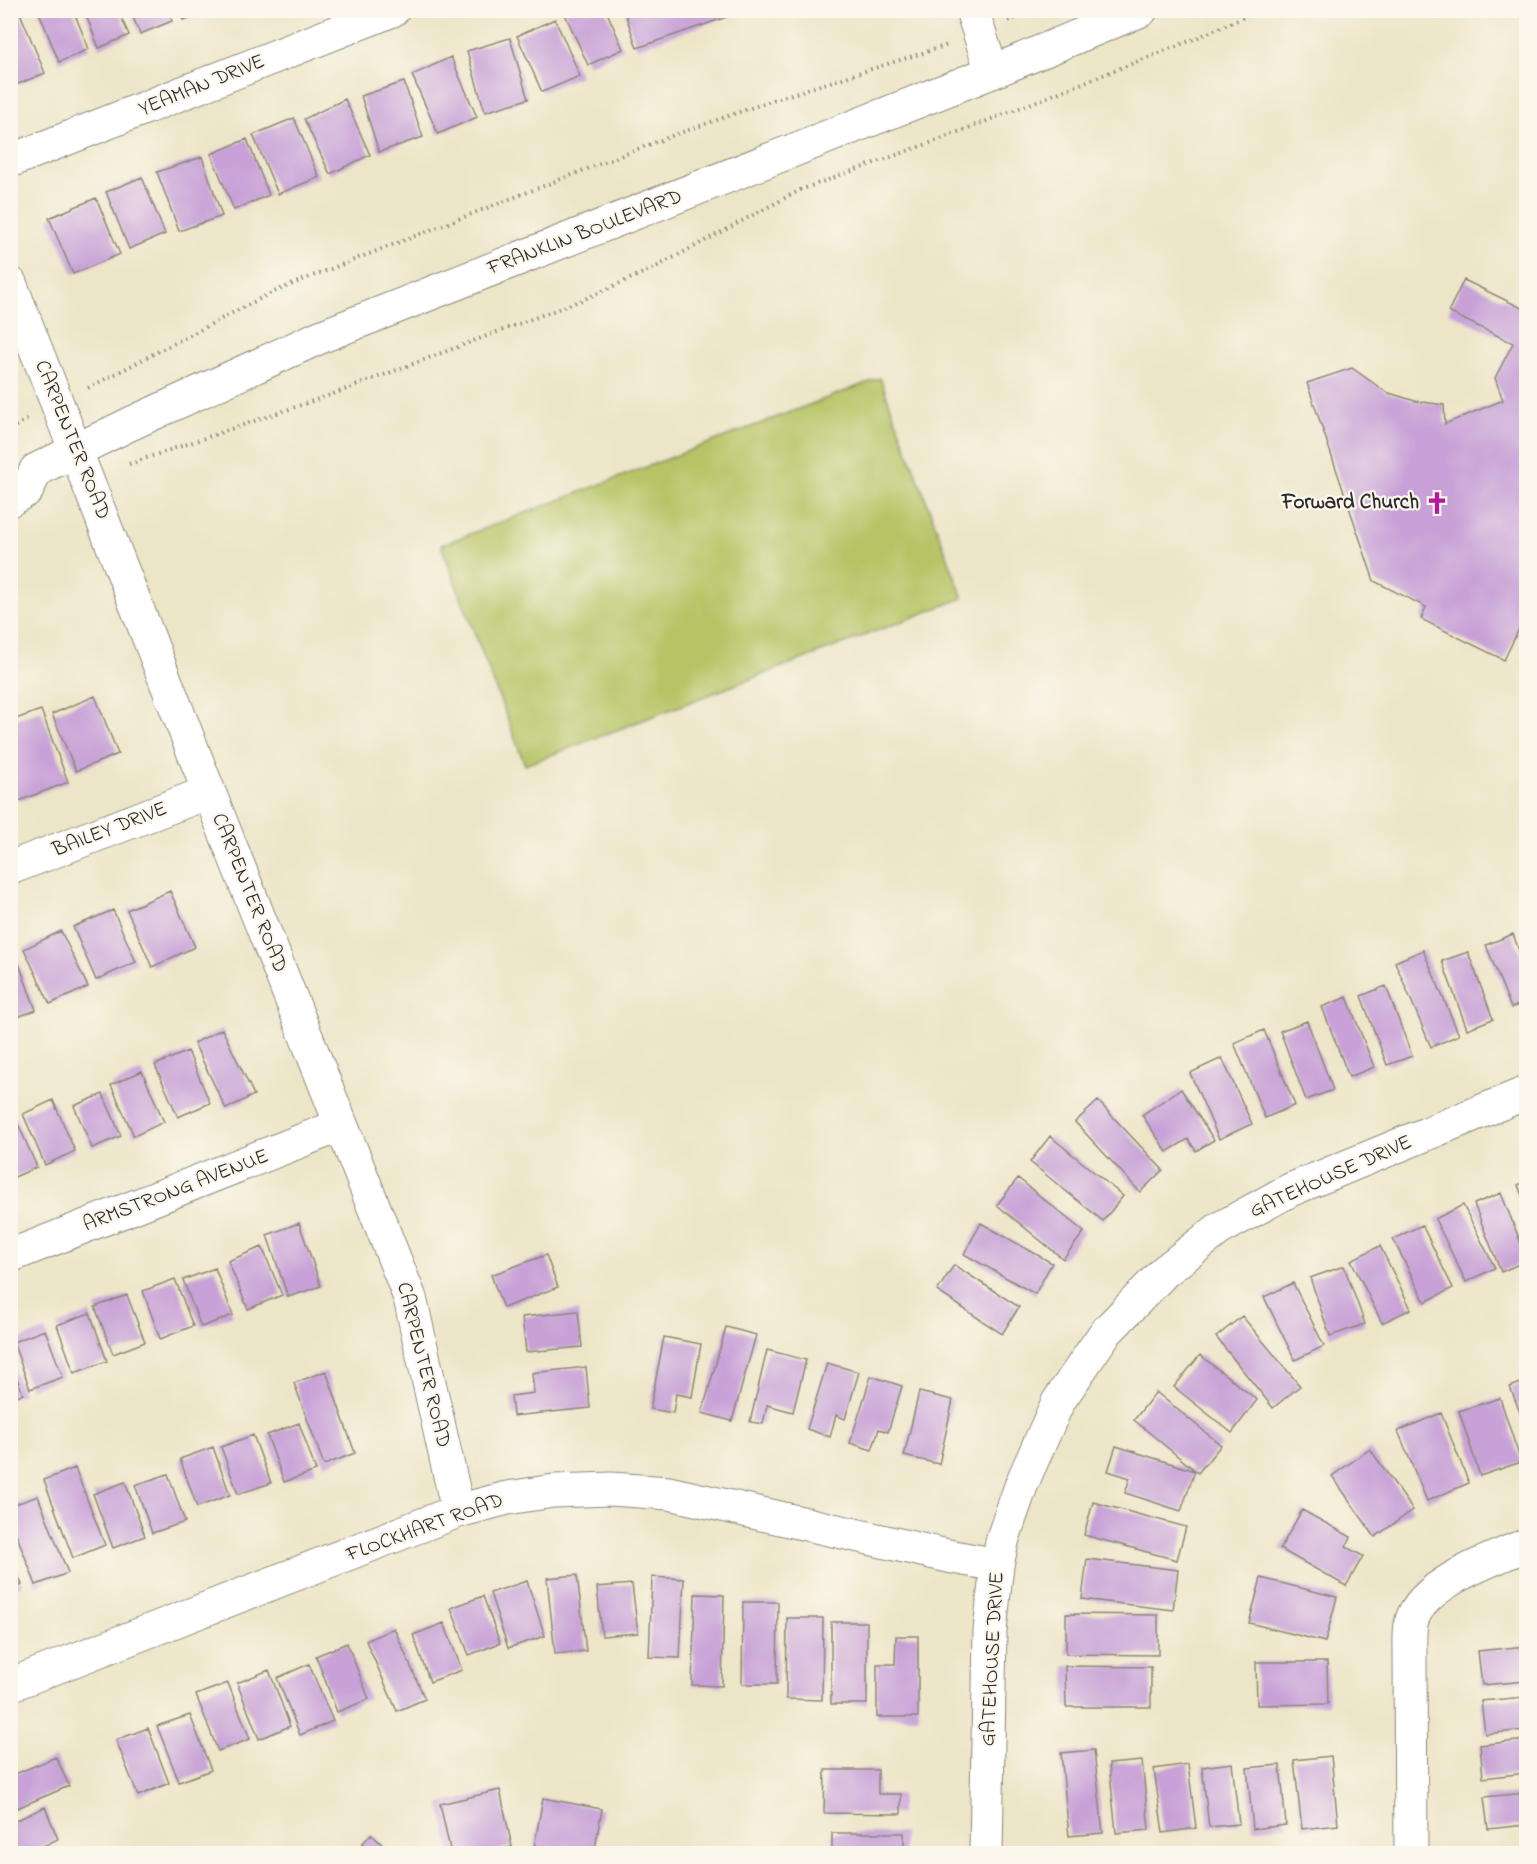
<svg xmlns="http://www.w3.org/2000/svg" width="1537" height="1864" font-family="'Indie Flower',sans-serif">
  <style>
    .green { fill: #b7c466; stroke: #717848; stroke-width: 1.5 }
    .building { fill: #c7a1d7 }
    .lines { fill: none; stroke-linecap: round; stroke-linejoin: round }
    .street-casing { stroke: #8c8879; stroke-width: 35 }
    .secondary-casing { stroke: #8c8879; stroke-width: 35 }
    .path { stroke: #8c8879; stroke-width: 4; stroke-dasharray: 1.5 4.5; stroke-linecap: butt }
    .street { stroke: #fff; stroke-width: 33 }
    .secondary { stroke: #fff; stroke-width: 33 }
    .labels { text-anchor: middle; dominant-baseline: central; stroke-width: 4.5; stroke-linejoin: round; paint-order: stroke }
    .street-label { font-size: 21px; fill: #2b2b2b; stroke: #fbf7ec }
    .poi-label { font-size: 21px; font-weight: bold; fill: #2b2b2b; stroke: #fbf7ec; text-anchor: end }
  </style>
  <rect width="100%" height="100%" fill="#fbf7ec"/>
  <filter id="ink" filterUnits="userSpaceOnUse"><feTurbulence type="fractalNoise" baseFrequency=".0167" numOctaves="2"/><feDisplacementMap in="SourceGraphic" scale="12" xChannelSelector="R" yChannelSelector="G"/><feConvolveMatrix kernelMatrix="1 2 1 2 8 2 1 2 1" color-interpolation-filters="sRGB"/></filter>
  <filter id="wash" filterUnits="userSpaceOnUse"><feTurbulence type="fractalNoise" baseFrequency=".008" numOctaves="4" result="noise"/><feDisplacementMap in="SourceGraphic" scale="24" xChannelSelector="R" yChannelSelector="G"/><feGaussianBlur stdDeviation="1.35" result="paint"/><feColorMatrix in="noise" values="0 0 0 0 0 0 0 0 0 0 0 0 0 0 0 0 0 1.4 0 .05"/><feComposite in="paint" operator="in"/></filter>
  <g filter="url(#wash)">
    <rect width="100%" height="100%" fill="#ede5c7"/>
    <!-- green -->
    <path class="green" d="M880,378L963,598L525,765L441,545Z"/>
    <g id="blocks">
      <!-- building -->
      <path class="building" d="M38,10H73L89,49L59,62Z
        M84,10H118L129,35L99,48Z
        M130,10H168L172,21L140,34Z
        M568,10H606L623,49L588,65L564,12Z
        M624,10H744V11L637,48Z
        M179,11H207L183,20Z
        M20,13L45,73L11,87L10,17Z
        M555,19L580,76L542,92L517,36Z
        M510,38L528,99L485,112L467,51Z
        M451,57L477,117L438,134L412,75Z
        M404,82L423,137L379,152L361,96Z
        M345,99L370,155L330,174L304,119Z
        M294,118L319,177L278,194L253,135Z
        M247,139L269,195L234,210L211,154Z
        M202,157L222,216L179,231L157,172Z
        M142,177L165,234L129,249L106,192Z
        M96,198L120,254L73,274L49,218Z
        M1464,280L1526,310V614L1504,660L1421,619L1426,607L1374,581L1307,383L1352,368L1386,392L1415,401L1444,405L1445,424L1503,400L1495,378L1513,343L1448,312Z
        M95,696L118,754L76,771L52,714Z
        M41,710L68,782L19,801L10,779V721Z
        M170,891L195,947L152,967L127,910Z
        M113,910L136,962L96,980L73,927Z
        M61,931L88,987L50,1004L24,949Z
        M1513,934L1526,970V1002L1511,1008L1486,945Z
        M13,948L36,1010L10,1020V949Z
        M1423,950L1459,1035L1431,1047L1395,962Z
        M1468,952L1493,1019L1467,1029L1442,961Z
        M1386,986L1412,1056L1387,1065L1361,996Z
        M1347,997L1374,1067L1349,1077L1322,1007Z
        M1307,1021L1333,1090L1306,1100L1280,1031Z
        M222,1029L254,1095L226,1109L194,1043Z
        M1264,1030L1295,1105L1265,1118L1234,1043Z
        M188,1051L210,1103L178,1117L155,1065Z
        M1222,1058L1252,1124L1219,1139L1190,1073Z
        M142,1071L164,1122L134,1136L111,1085Z
        M1181,1089L1214,1140L1196,1151L1188,1139L1167,1152L1142,1115Z
        M103,1094L121,1136L92,1148L74,1106Z
        M53,1100L75,1151L45,1165L23,1114Z
        M1098,1101L1163,1170L1140,1192L1075,1122Z
        M15,1117L37,1167L10,1179V1119Z
        M1050,1136L1123,1196L1103,1221L1030,1162Z
        M1018,1178L1084,1232L1063,1259L997,1205Z
        M1526,1181V1206L1518,1185Z
        M1501,1193L1526,1256V1261L1501,1272L1474,1204Z
        M1463,1205L1495,1268L1466,1282L1435,1219Z
        M299,1223L321,1286L288,1297L267,1235Z
        M981,1223L1052,1263L1035,1294L964,1254Z
        M1422,1225L1453,1288L1425,1302L1393,1239Z
        M1380,1246L1411,1309L1382,1323L1351,1260Z
        M262,1247L282,1295L248,1309L228,1261Z
        M546,1255L558,1287L503,1308L491,1275Z
        M954,1265L1019,1307L1002,1334L937,1291Z
        M1344,1266L1365,1324L1330,1336L1310,1278Z
        M215,1268L233,1315L201,1327L183,1280Z
        M175,1279L193,1326L160,1339L143,1291Z
        M1293,1283L1324,1346L1295,1360L1264,1297Z
        M127,1295L145,1342L113,1354L95,1307Z
        M578,1311L582,1347L526,1352L522,1317Z
        M90,1313L107,1361L74,1373L57,1325Z
        M1242,1316L1300,1386L1273,1408L1216,1337Z
        M726,1327L756,1335L732,1421L702,1413Z
        M45,1330L63,1377L30,1389L13,1342Z
        M664,1337L701,1344L692,1397L676,1394L673,1413L650,1409Z
        M767,1350L806,1360L793,1412L767,1405L763,1424L750,1422Z
        M1200,1355L1257,1400L1232,1433L1174,1387Z
        M10,1360L23,1394L10,1398Z
        M827,1363L859,1372L845,1419L836,1415L830,1437L807,1429Z
        M586,1367L590,1408L513,1416L511,1396L534,1393L532,1373Z
        M326,1371L355,1453L324,1465L294,1383Z
        M871,1376L902,1386L888,1432L879,1429L872,1450L850,1443Z
        M1526,1381V1428L1510,1387Z
        M919,1392L953,1400L939,1464L904,1456Z
        M1156,1392L1221,1445L1198,1473L1134,1420Z
        M1500,1398L1521,1462L1480,1476L1459,1411Z
        M1441,1413L1469,1483L1427,1501L1398,1431Z
        M299,1423L316,1471L284,1482L267,1435Z
        M253,1435L271,1483L238,1494L221,1447Z
        M1116,1446L1195,1471L1181,1511L1125,1493L1130,1478L1108,1471Z
        M213,1447L230,1495L197,1507L180,1459Z
        M1370,1449L1413,1510L1375,1537L1332,1476Z
        M75,1468L105,1545L73,1558L44,1480Z
        M168,1474L185,1522L152,1533L135,1485Z
        M125,1482L145,1536L113,1548L93,1494Z
        M38,1496L68,1573L36,1585L10,1518V1506Z
        M1093,1502L1186,1527L1177,1560L1084,1535Z
        M1302,1510L1351,1537L1346,1547L1363,1556L1346,1586L1280,1549Z
        M10,1554L22,1585L10,1590Z
        M1087,1559L1178,1570L1173,1610L1082,1599Z
        M577,1575L586,1651L555,1654L547,1578Z
        M652,1577L684,1579L680,1658L649,1657Z
        M1261,1578L1337,1597L1325,1642L1249,1623Z
        M527,1581L545,1636L508,1648L490,1593Z
        M632,1584L638,1633L602,1636L597,1587Z
        M695,1594L724,1595L722,1686L692,1685Z
        M483,1596L500,1643L469,1655L451,1608Z
        M743,1602H778L777,1684H742Z
        M1066,1614L1158,1615V1655L1066,1654Z
        M787,1618H823L822,1700L786,1699Z
        M831,1622H867V1704H831Z
        M444,1623L462,1670L430,1682L413,1635Z
        M394,1628L425,1699L397,1711L366,1641Z
        M896,1636H918V1717H877V1664H895Z
        M347,1643L369,1699L337,1712L316,1656Z
        M1526,1646V1681L1482,1685L1478,1651Z
        M1256,1662H1327L1328,1704L1257,1705Z
        M309,1664L333,1721L300,1735L277,1678Z
        M1065,1666L1151,1667V1707H1066Z
        M269,1670L290,1726L259,1739L237,1683Z
        M228,1683L250,1739L218,1751L196,1695Z
        M1526,1697V1730L1485,1734L1481,1701Z
        M190,1715L211,1770L179,1782L157,1726Z
        M148,1728L169,1783L138,1796L116,1740Z
        M1526,1740V1773L1483,1778L1480,1745Z
        M1094,1750L1103,1833L1069,1836L1061,1753Z
        M1331,1756L1338,1825L1302,1829L1294,1760Z
        M56,1757L69,1786L10,1811V1776Z
        M1142,1761L1149,1830L1116,1833L1109,1764Z
        M1232,1763L1239,1824L1209,1827L1202,1767Z
        M1188,1764L1196,1828L1163,1833L1154,1769Z
        M1280,1765L1286,1825L1253,1829L1247,1768Z
        M825,1770H878V1794H901V1814L824,1813Z
        M500,1790L512,1847L485,1854H451L440,1804Z
        M1526,1793V1825L1488,1829L1484,1797Z
        M543,1798L602,1809L594,1854H533Z
        M45,1807L58,1839L27,1854H10V1823Z
        M832,1833H904V1854H832Z
        M371,1834L392,1854H353Z"/>
    </g>
  </g>
  <g filter="url(#ink)">
    <use href="#blocks" fill-opacity="0" stroke="#8c8879" stroke-width="1.5"/>
    <g class="lines">
      <!-- street casing -->
      <g class="street-casing">
        <path id="street" d="M972,10L992,72
          M10,161L393,10
          M10,283L209,792L410,1298L458,1511
          M10,868L209,792
          M10,1256L341,1125
          M10,1685L458,1511L507,1498L554,1491L611,1489L669,1493L948,1556L997,1565
          M986,1854L990,1631L997,1565L1003,1538L1022,1483L1058,1402L1105,1333L1164,1272L1219,1229L1290,1190L1526,1093
          M1411,1854L1410,1652C1410,1642 1409,1629 1412,1620C1423,1583 1493,1559 1526,1545"/>
      </g>
      <!-- secondary casing -->
      <g class="secondary-casing">
        <path id="secondary" d="M10,500L27,490L36,470L130,424L320,337L992,72L1141,10"/>
      </g>
      <!-- path -->
      <path class="path" d="M1008,21L1036,10
        M88,388L269,294L310,277L669,137L779,98L948,45
        M10,429L28,419
        M129,464L336,393L587,298L654,268L800,190L938,140L1192,40L1260,10"/>
      <!-- street -->
      <use href="#street" class="street"/>
      <!-- secondary -->
      <use href="#secondary" class="secondary"/>
    </g>
  </g>
  <!-- icons -->
  <defs>
    <g id="church-bare" transform="scale(1.8)"><path d="M-1.2-6h2.4v3.5h3.3v2.4h-3.3V6h-2.4V-.1h-3.3v-2.4h3.3Z" fill="#b5179e" stroke="#fbf7ec" stroke-width="2.5" paint-order="stroke"/></g>
  </defs>
  <g fill-rule="evenodd">
    <use href="#church-bare" x="1437" y="503"/>
  </g>
  <g class="labels">
    <!-- street labels -->
    <g class="street-label">
      <text transform="translate(202 86) rotate(-22)">YEAMAN DRIVE</text>
      <text transform="translate(585 233) rotate(-21)">FRANKLIN BOULEVARD</text>
      <text transform="translate(72 440) rotate(68)">CARPENTER ROAD</text>
      <text transform="translate(110 830) rotate(-21)">BAILEY DRIVE</text>
      <text transform="translate(249 893) rotate(68)">CARPENTER ROAD</text>
      <text transform="translate(1331 1177) rotate(-24)">GATEHOUSE DRIVE</text>
      <text transform="translate(176 1191) rotate(-21)">ARMSTRONG AVENUE</text>
      <text transform="translate(423 1365) rotate(76)">CARPENTER ROAD</text>
      <text transform="translate(425 1528) rotate(-20)">FLOCKHART ROAD</text>
      <text transform="translate(993 1659) rotate(-87)">GATEHOUSE DRIVE</text>
    </g>
    <!-- poi labels -->
    <g class="poi-label">
      <text x="1419" y="503">Forward Church</text>
    </g>
  </g>
  <!-- margin -->
  <rect width="1537" height="1864" fill="none" stroke="#fbf7ec" stroke-width="36"/>
</svg>
